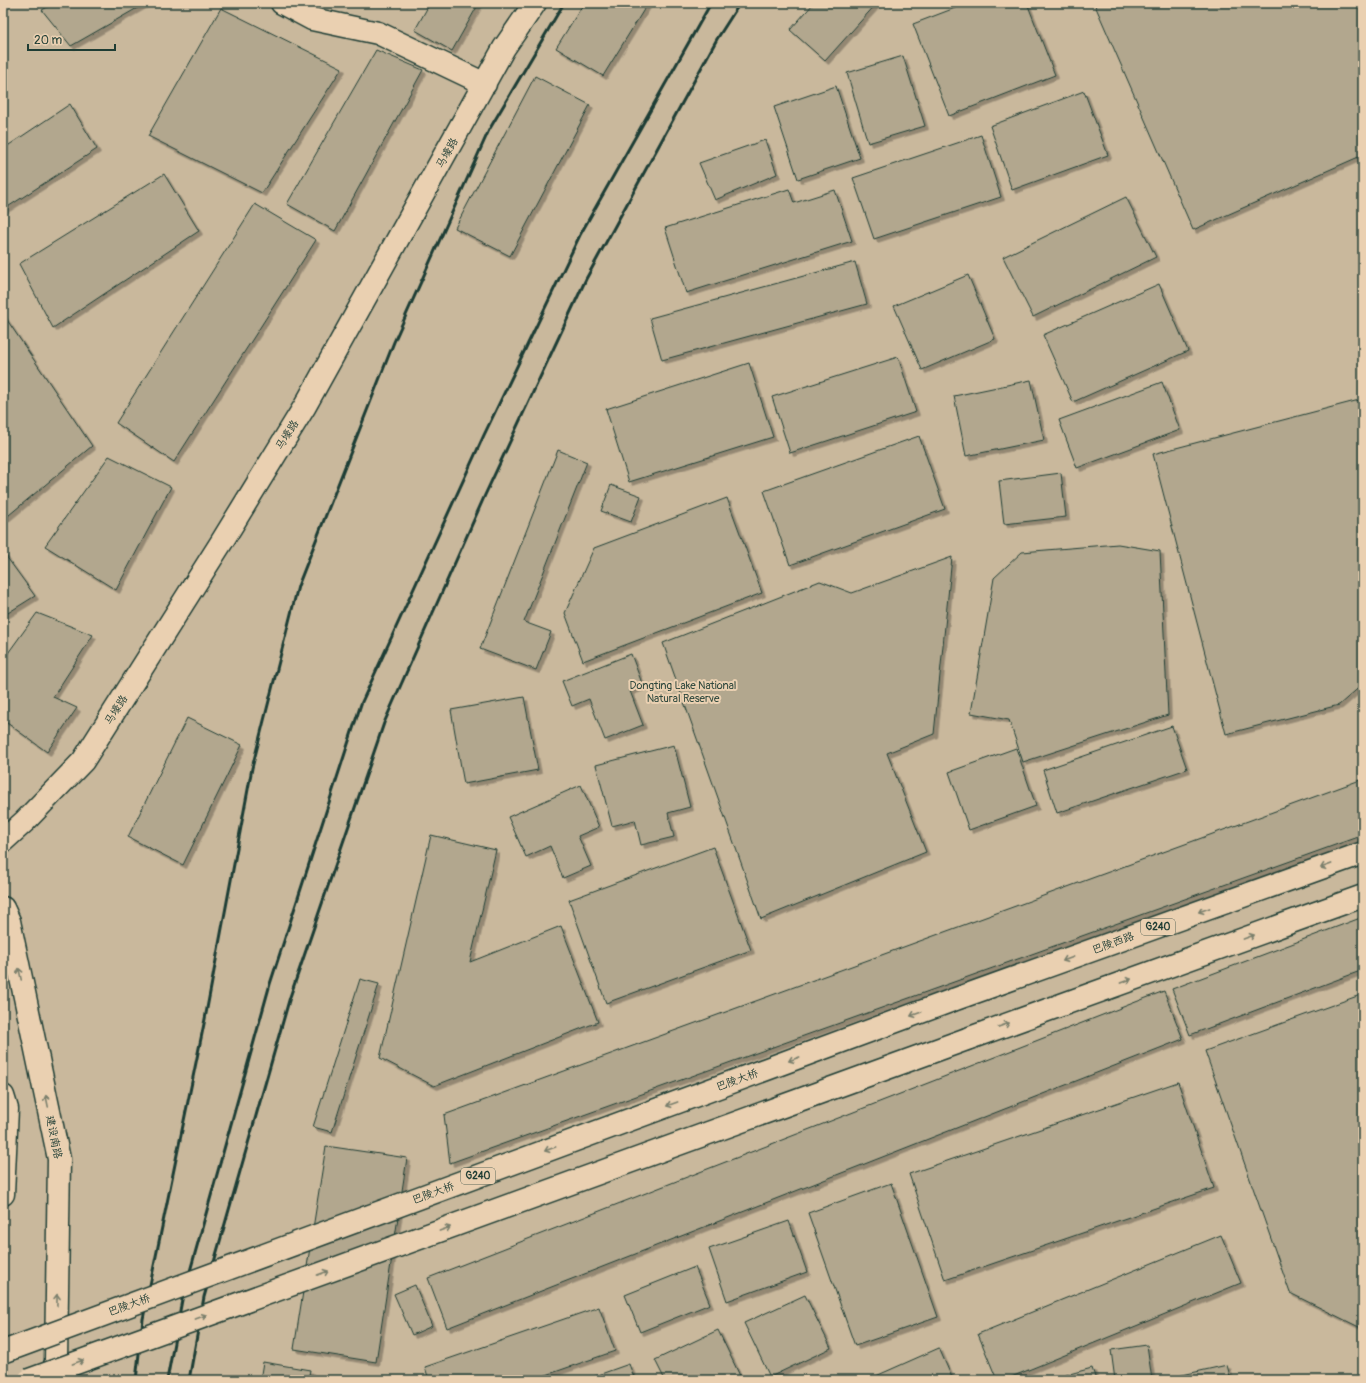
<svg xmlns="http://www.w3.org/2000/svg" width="1366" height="1383" font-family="Pangolin,'LXGW WenKai TC',sans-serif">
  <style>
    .green { fill: #c9b89c; stroke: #747a68 }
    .building { fill: #b2a78e; stroke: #1f3d34; filter: url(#shadow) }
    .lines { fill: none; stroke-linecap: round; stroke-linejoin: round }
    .minor-casing { stroke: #1f3d34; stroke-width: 25 }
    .major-casing { stroke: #1f3d34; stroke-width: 25 }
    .minor { stroke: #ead0b1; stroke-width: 22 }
    .major { stroke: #ead0b1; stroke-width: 22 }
    .rail { stroke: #1f3d34; stroke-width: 3 }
    .major-bridge-casing { stroke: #1f3d34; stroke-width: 25; stroke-linecap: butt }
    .major-bridge { stroke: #ead0b1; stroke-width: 22 }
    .oneway { stroke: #7a7f6c }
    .labels { text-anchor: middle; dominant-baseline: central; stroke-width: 4; stroke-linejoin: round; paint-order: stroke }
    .shield { fill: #ead0b1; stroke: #5c695a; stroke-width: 1 }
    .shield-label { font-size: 10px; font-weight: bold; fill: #1f3d34 }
    .street-label { font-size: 11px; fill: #1f3d34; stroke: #ead0b1 }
    .park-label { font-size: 11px; fill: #30493e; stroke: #ead0b1 }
  </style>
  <defs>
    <filter id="shadow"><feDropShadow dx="3.5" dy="3.5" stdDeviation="0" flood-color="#0004"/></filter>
  </defs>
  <rect width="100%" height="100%" fill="#ead0b1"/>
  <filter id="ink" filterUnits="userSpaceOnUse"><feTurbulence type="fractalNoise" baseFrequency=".025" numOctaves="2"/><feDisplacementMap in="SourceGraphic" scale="8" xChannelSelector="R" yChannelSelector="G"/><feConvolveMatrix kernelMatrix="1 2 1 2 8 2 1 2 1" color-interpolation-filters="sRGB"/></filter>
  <g filter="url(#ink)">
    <!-- green -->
    <path class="green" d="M3,3H1363V1380H3Z"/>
    <!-- building -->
    <path class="building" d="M55,3H146L71,46L42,10Z
      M430,3H479L452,51L415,30Z
      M584,3H648L603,76L556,48Z
      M814,3H877L825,61L790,30Z
      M968,3H1027L1055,75L949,116L913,24Z
      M1094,3H1363V155L1193,230Z
      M221,8L342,68L262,193L148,136Z
      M376,50L423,70L335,231L287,204Z
      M903,56L925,126L868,143L847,73Z
      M535,76L590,105L510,256L455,228Z
      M836,86L860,158L798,179L774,107Z
      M1084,91L1108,155L1012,190L990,126Z
      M70,104L97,149L3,210V149Z
      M981,135L1001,197L874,239L853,178Z
      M765,140L777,174L715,200L699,163Z
      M164,174L199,231L53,328L19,264Z
      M789,189L794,203L835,190L852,241L686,293L665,228Z
      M1126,197L1156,257L1033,317L1003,257Z
      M255,204L316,240L174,462L116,423Z
      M855,262L867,304L662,360L650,318Z
      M968,275L995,339L922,370L894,306Z
      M1159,284L1188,351L1073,402L1043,335Z
      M3,314L92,446L3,520Z
      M898,357L916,412L790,453L772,397Z
      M749,363L773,437L629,482L606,409Z
      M1031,380L1044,440L966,456L954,396Z
      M1162,382L1180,430L1077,468L1059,420Z
      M1363,399V684L1339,705L1226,734L1153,454Z
      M919,436L945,509L790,565L764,491Z
      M558,450L587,462L524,622L551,632L536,670L480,649Z
      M109,456L171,487L116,590L45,546Z
      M1061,473L1066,517L1004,524L999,481Z
      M611,485L641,496L631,522L601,511Z
      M727,498L762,593L583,661L565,613L594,548Z
      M1118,544L1160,551L1168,715L1023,762L1009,720L971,713L994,578L1022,552Z
      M3,552L35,596L3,616Z
      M952,557L934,734L887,753L926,852L761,919L663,643L820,581L852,593Z
      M37,613L93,635L53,697L77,708L47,752L3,720V660Z
      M631,654L643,686L630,691L643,725L605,740L589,699L572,706L562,681Z
      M524,697L538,770L464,784L451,710Z
      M187,718L242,745L183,865L128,837Z
      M1172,726L1187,769L1057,813L1043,770Z
      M674,745L690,807L668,813L674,837L641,845L635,820L612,826L596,765Z
      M1016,748L1036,806L969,830L949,772Z
      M1363,779V835L450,1163L444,1115Z
      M581,785L599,827L578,836L591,866L563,878L550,846L526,857L508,817Z
      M431,835L496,850L470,962L561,926L598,1022L434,1086L380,1058Z
      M713,847L751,950L606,1003L569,900Z
      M1363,917V970L1190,1035L1172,989Z
      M360,979L379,984L332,1132L313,1127Z
      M1164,991L1183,1039L447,1328L428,1278Z
      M1363,994V1329L1290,1293L1205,1051Z
      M1178,1082L1214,1188L945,1280L909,1174Z
      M326,1146L407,1158L376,1362L294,1349Z
      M891,1183L938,1317L855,1346L808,1213Z
      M789,1221L807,1272L727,1301L709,1249Z
      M1221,1235L1241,1283L1004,1380H997L978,1334Z
      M695,1267L710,1304L640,1332L625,1295Z
      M415,1285L432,1326L412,1335L394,1294Z
      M805,1295L831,1348L770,1377L744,1323Z
      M599,1307L615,1351L532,1380H429L425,1367Z
      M718,1330L742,1380H665L655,1360Z
      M1147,1345L1152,1380H1115L1111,1350Z
      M939,1348L953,1380H867Z
      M263,1362L310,1370L308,1380H260Z
      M629,1364L635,1380H584Z
      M1227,1365L1231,1380H1160Z
      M1092,1368L1096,1380H1047Z"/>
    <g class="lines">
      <!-- minor casing -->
      <g class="minor-casing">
        <path id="minor" d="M282,3L312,19L378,33L485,84
          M3,841L25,821L83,761L221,543L305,406L504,48L535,3"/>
      </g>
      <!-- major casing -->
      <g class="major-casing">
        <path id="major" d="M3,908L9,921L59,1159L56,1361L51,1380
          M953,1000L1363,853
          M967,1039L1363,896
          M3,1096L7,1109L3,1194"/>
      </g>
      <!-- minor -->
      <use href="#minor" class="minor"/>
      <!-- major -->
      <use href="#major" class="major"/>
      <!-- rail -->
      <path class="rail" d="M136,1380L143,1319L205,1019L252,768L298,586L394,342L489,130L564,3
        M167,1380L182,1300L270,984L361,704L484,435L580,235L711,3
        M189,1380L204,1297L290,997L384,723L485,495L586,279L717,39L740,3"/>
      <!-- major-bridge casing -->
      <g class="major-bridge-casing">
        <path id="major-bridge" d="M3,1352L953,1000
          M29,1380L967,1039"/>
      </g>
      <!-- major-bridge -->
      <use href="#major-bridge" class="major-bridge"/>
    </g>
    <!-- one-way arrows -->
    <defs><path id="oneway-shaft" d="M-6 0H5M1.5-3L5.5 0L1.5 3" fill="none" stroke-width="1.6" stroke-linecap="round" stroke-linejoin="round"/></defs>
    <g class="oneway">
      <use href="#oneway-shaft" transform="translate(1326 866) rotate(160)"/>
      <use href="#oneway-shaft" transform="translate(1204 910) rotate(160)"/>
      <use href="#oneway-shaft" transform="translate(1249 937) rotate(-20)"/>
      <use href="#oneway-shaft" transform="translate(1068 959) rotate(160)"/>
      <use href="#oneway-shaft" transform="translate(20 974) rotate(-102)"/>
      <use href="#oneway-shaft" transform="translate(1126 981) rotate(-20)"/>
      <use href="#oneway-shaft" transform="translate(916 1014) rotate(160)"/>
      <use href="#oneway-shaft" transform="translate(1004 1025) rotate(-20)"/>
      <use href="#oneway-shaft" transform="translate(794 1059) rotate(160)"/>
      <use href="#oneway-shaft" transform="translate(47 1101) rotate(-102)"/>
      <use href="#oneway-shaft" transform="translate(672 1104) rotate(160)"/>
      <use href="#oneway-shaft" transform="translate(550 1149) rotate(160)"/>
      <use href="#oneway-shaft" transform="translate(445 1229) rotate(-20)"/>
      <use href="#oneway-shaft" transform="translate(323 1273) rotate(-20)"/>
      <use href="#oneway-shaft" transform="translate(57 1300) rotate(-89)"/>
      <use href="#oneway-shaft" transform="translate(201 1317) rotate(-20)"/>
      <use href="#oneway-shaft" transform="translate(78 1362) rotate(-20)"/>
    </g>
  </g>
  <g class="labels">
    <!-- shield labels -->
    <g class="shield">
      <rect x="1141" y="919" width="34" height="16" rx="3"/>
      <rect x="461" y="1168" width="34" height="16" rx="3"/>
    </g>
    <g class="shield-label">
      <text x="1158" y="927">G240</text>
      <text x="478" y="1176">G240</text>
    </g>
    <!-- street labels -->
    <g class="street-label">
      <text transform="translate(447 153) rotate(-61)">马壕路</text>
      <text transform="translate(287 435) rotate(-58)">马壕路</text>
      <text transform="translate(116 710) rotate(-58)">马壕路</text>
      <text transform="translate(1113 943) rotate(-20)">巴陵西路</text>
      <text transform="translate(737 1080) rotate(-20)">巴陵大桥</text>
      <text transform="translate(54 1137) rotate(79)">建设南路</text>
      <text transform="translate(433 1193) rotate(-20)">巴陵大桥</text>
      <text transform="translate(129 1305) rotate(-20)">巴陵大桥</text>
    </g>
    <!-- park labels -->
    <g class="park-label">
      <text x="683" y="685">Dongting Lake National<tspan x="683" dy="13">Natural Reserve</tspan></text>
    </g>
  </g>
  <!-- margin -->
  <rect width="1366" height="1383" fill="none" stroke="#ead0b1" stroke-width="16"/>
  <rect x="8" y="8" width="1350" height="1367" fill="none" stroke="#1f3d34" stroke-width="1.5" filter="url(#ink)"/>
  <!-- scale -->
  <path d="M28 44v6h87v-6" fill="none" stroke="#1f3d34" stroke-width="2"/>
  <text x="34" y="44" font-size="12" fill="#1f3d34" stroke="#ead0b1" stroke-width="3" paint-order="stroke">20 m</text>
</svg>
